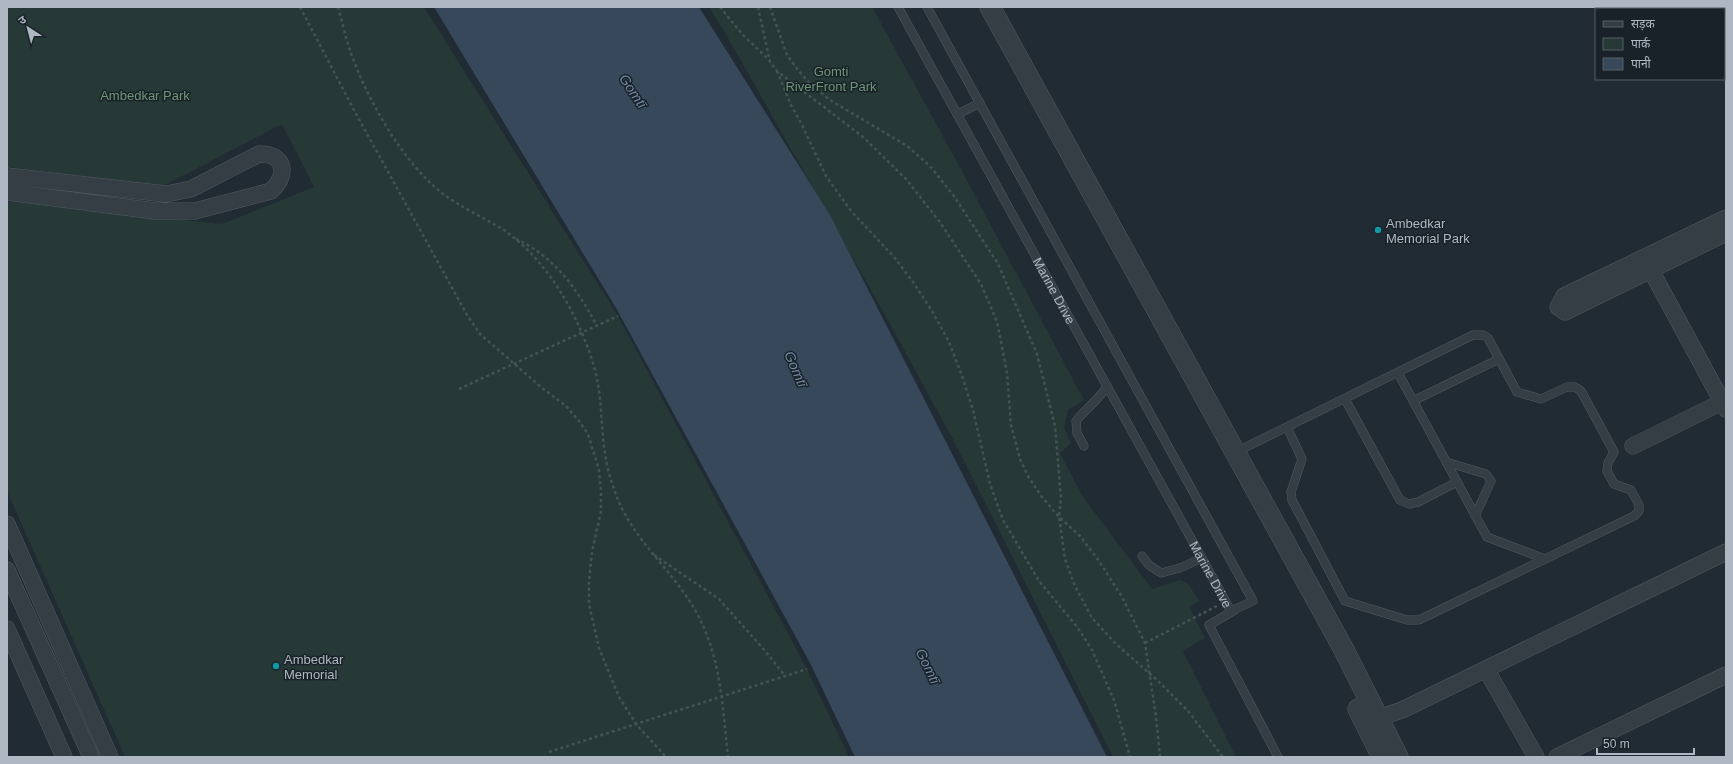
<svg xmlns="http://www.w3.org/2000/svg" width="1733" height="764" font-family="Helvetica,'Noto Sans Devanagari',sans-serif">
  <style>
    .green { fill: #263937 }
    .water { fill: #36485a }
    .lines { fill: none; stroke-linecap: round; stroke-linejoin: round }
    .service-casing { stroke: #525b63; stroke-width: 9 }
    .minor-casing { stroke: #525b63; stroke-width: 17 }
    .tertiary-casing { stroke: #525b63; stroke-width: 21 }
    .path { stroke: #435455; stroke-width: 2.5; stroke-dasharray: 3 3; stroke-linecap: butt }
    .service { stroke: #353d45; stroke-width: 8 }
    .minor { stroke: #353d45; stroke-width: 16 }
    .tertiary { stroke: #353d45; stroke-width: 20 }
    .culture-dot { fill: #0f9aa8; stroke: #1a2229; stroke-width: 1.5 }
    .labels { text-anchor: middle; dominant-baseline: central; stroke-width: 3; stroke-linejoin: round; paint-order: stroke }
    .park-label { font-size: 13px; fill: #709676; stroke: #1a2229 }
    .poi-label { font-size: 13px; fill: #afb8c2; stroke: #1a2229; text-anchor: start }
    .street-label { font-size: 13px; fill: #afb8c2; stroke: #1a2229 }
    .water-label { font-size: 14px; font-style: italic; fill: #728ba3; stroke: #1a2229 }
  </style>
  <rect width="100%" height="100%" fill="#212b34"/>
  <!-- green -->
  <path class="green" d="M7,7H424L618,316L807,669L849,757H125L7,491V201L222,224L314,187L282,124L163,186L7,167Z
    M709,7H872L956,160L1084,400L1068,410L1064,428L1071,443L1060,453L1083,497L1152,589L1180,580L1189,585L1199,601L1189,607L1205,638L1183,651L1236,757H1113L956,445L884,313L728,38Z"/>
  <!-- water -->
  <path class="water" d="M434,7H699L830,215L1107,757H855L810,663L616,308Z"/>
  <g class="lines">
    <!-- service casing -->
    <g class="service-casing">
      <g id="service">
        <path id="s1" d="M898,7L1231,611L1253,601L927,7"/>
        <path d="M958,114L980,103"/>
        <path d="M1398,373L1487,537L1545,559"/>
        <path d="M1345,399L1400,500L1409,504L1418,502L1457,482"/>
        <path d="M1413,401L1499,359"/>
        <path d="M1084,446L1077,433L1076,421C1086,408 1099,400 1107,386"/>
        <path d="M1236,452L1473,335H1483L1488,338L1517,392L1541,399L1567,387H1575L1581,391L1614,452L1608,463L1607,471L1614,484L1631,490L1639,505V511L1634,516L1419,620H1407L1345,601L1292,500L1291,492L1302,459L1287,427"/>
        <path d="M1446,462L1486,474L1491,481L1475,516"/>
        <path d="M1142,556L1149,565L1161,573L1180,568L1202,558"/>
        <path d="M1235,610L1209,625L1278,757"/>
      </g>
    </g>
    <!-- minor casing -->
    <g class="minor-casing">
      <path id="minor" d="M7,176L166,194L191,189L259,154C285,153 289,175 271,191L195,211H155L7,192
        M1726,218L1564,296L1558,307L1565,312L1726,233
        M1646,261L1726,409
        M1633,446L1722,402
        M7,524L110,757
        M7,570L91,757
        M7,629L64,757
        M1486,669L1536,757
        M1378,718L1402,710L1726,552
        M1557,757L1726,675"/>
    </g>
    <!-- tertiary casing -->
    <g class="tertiary-casing">
      <path id="tertiary" d="M990,7L1343,648L1398,757
        M1358,709L1382,757"/>
    </g>
    <!-- path -->
    <path class="path" d="M300,7L355,112L467,315L480,334L542,388L566,406L579,421L588,434L599,470L601,492V511L592,552L589,581V604L599,648L619,697L636,724L666,757
      M338,7C342,21 345,36 350,50C365,96 403,163 442,193C459,206 480,216 499,227C514,236 530,251 541,265C566,294 589,341 597,379C602,403 601,429 605,453C607,469 612,485 618,500C633,535 659,559 682,590C721,643 721,694 728,757
      M720,7L742,34L770,61
      M758,7L770,62L777,71L863,137L906,179L939,221L981,284L997,322L1007,373L1011,425L1020,459L1028,476L1042,497L1059,517L1080,536L1099,561L1122,597L1145,643L1156,717L1160,757
      M770,7L787,55L798,70L810,84L830,100L907,146L930,166L954,196L998,264L1037,354L1055,426L1061,498L1059,517L1065,559L1075,586L1092,618L1116,644L1157,680L1188,711L1223,757
      M777,71L791,105L801,123L826,176L851,211L894,257L913,282L932,311L949,342L962,376L973,410L990,484L1003,520L1039,581L1078,628L1092,650L1114,700L1130,757
      M516,239C554,256 578,290 597,326
      M459,389L618,316
      M654,555L719,599L766,652L785,676
      M1145,643L1217,606
      M549,752L807,669"/>
    <!-- service -->
    <use href="#service" class="service"/>
    <!-- minor -->
    <use href="#minor" class="minor"/>
    <!-- tertiary -->
    <use href="#tertiary" class="tertiary"/>
  </g>
  <!-- markers -->
  <g class="culture-dot">
    <circle cx="1378" cy="230" r="4"/>
    <circle cx="276" cy="666" r="4"/>
  </g>
  <g class="labels">
    <!-- park labels -->
    <g class="park-label">
      <text x="831" y="71">Gomti<tspan x="831" dy="15">RiverFront Park</tspan></text>
      <text x="145" y="95">Ambedkar Park</text>
    </g>
    <!-- poi labels -->
    <g class="poi-label">
      <text x="1386" y="223">Ambedkar<tspan x="1386" dy="15">Memorial Park</tspan></text>
      <text x="284" y="659">Ambedkar<tspan x="284" dy="15">Memorial</tspan></text>
    </g>
    <!-- street labels -->
    <g class="street-label">
      <text stroke="none"><textPath href="#s1" startOffset="324">Marine Drive</textPath></text>
      <text stroke="none"><textPath href="#s1" startOffset="648">Marine Drive</textPath></text>
    </g>
    <!-- water labels -->
    <g class="water-label">
      <text transform="translate(633 91) rotate(56)">Gomtī</text>
      <text transform="translate(796 369) rotate(67)">Gomtī</text>
      <text transform="translate(928 666) rotate(64)">Gomtī</text>
    </g>
  </g>
  <!-- border -->
  <rect width="1733" height="764" fill="none" stroke="#afb8c2" stroke-width="16"/>
  <!-- legend -->
  <rect x="1595" y="8" width="130" height="72" fill="#1a2229" stroke="#565e66"/>
  <rect x="1603" y="21" width="20" height="6" fill="#353d45" stroke="#565e66"/>
  <text x="1631" y="28" font-size="12" fill="#afb8c2">सड़क</text>
  <rect x="1603" y="38" width="20" height="12" fill="#263937" stroke="#565e66"/>
  <text x="1631" y="48" font-size="12" fill="#afb8c2">पार्क</text>
  <rect x="1603" y="58" width="20" height="12" fill="#36485a" stroke="#565e66"/>
  <text x="1631" y="68" font-size="12" fill="#afb8c2">पानी</text>
  <!-- north arrow -->
  <g transform="translate(28 28) rotate(324)" stroke="#1a2229" stroke-width="3" paint-order="stroke">
  <path d="M0-3L7 15L0 10L-7 15Z" fill="#afb8c2"/>
  <text y="-6" font-size="11" font-weight="bold" text-anchor="middle" fill="#afb8c2">उ</text>
  </g>
  <!-- scale -->
  <path d="M1597 748v6h97v-6" fill="none" stroke="#afb8c2" stroke-width="2"/>
  <text x="1603" y="748" font-size="12" fill="#afb8c2" stroke="#1a2229" stroke-width="3" paint-order="stroke">50 m</text>
</svg>
